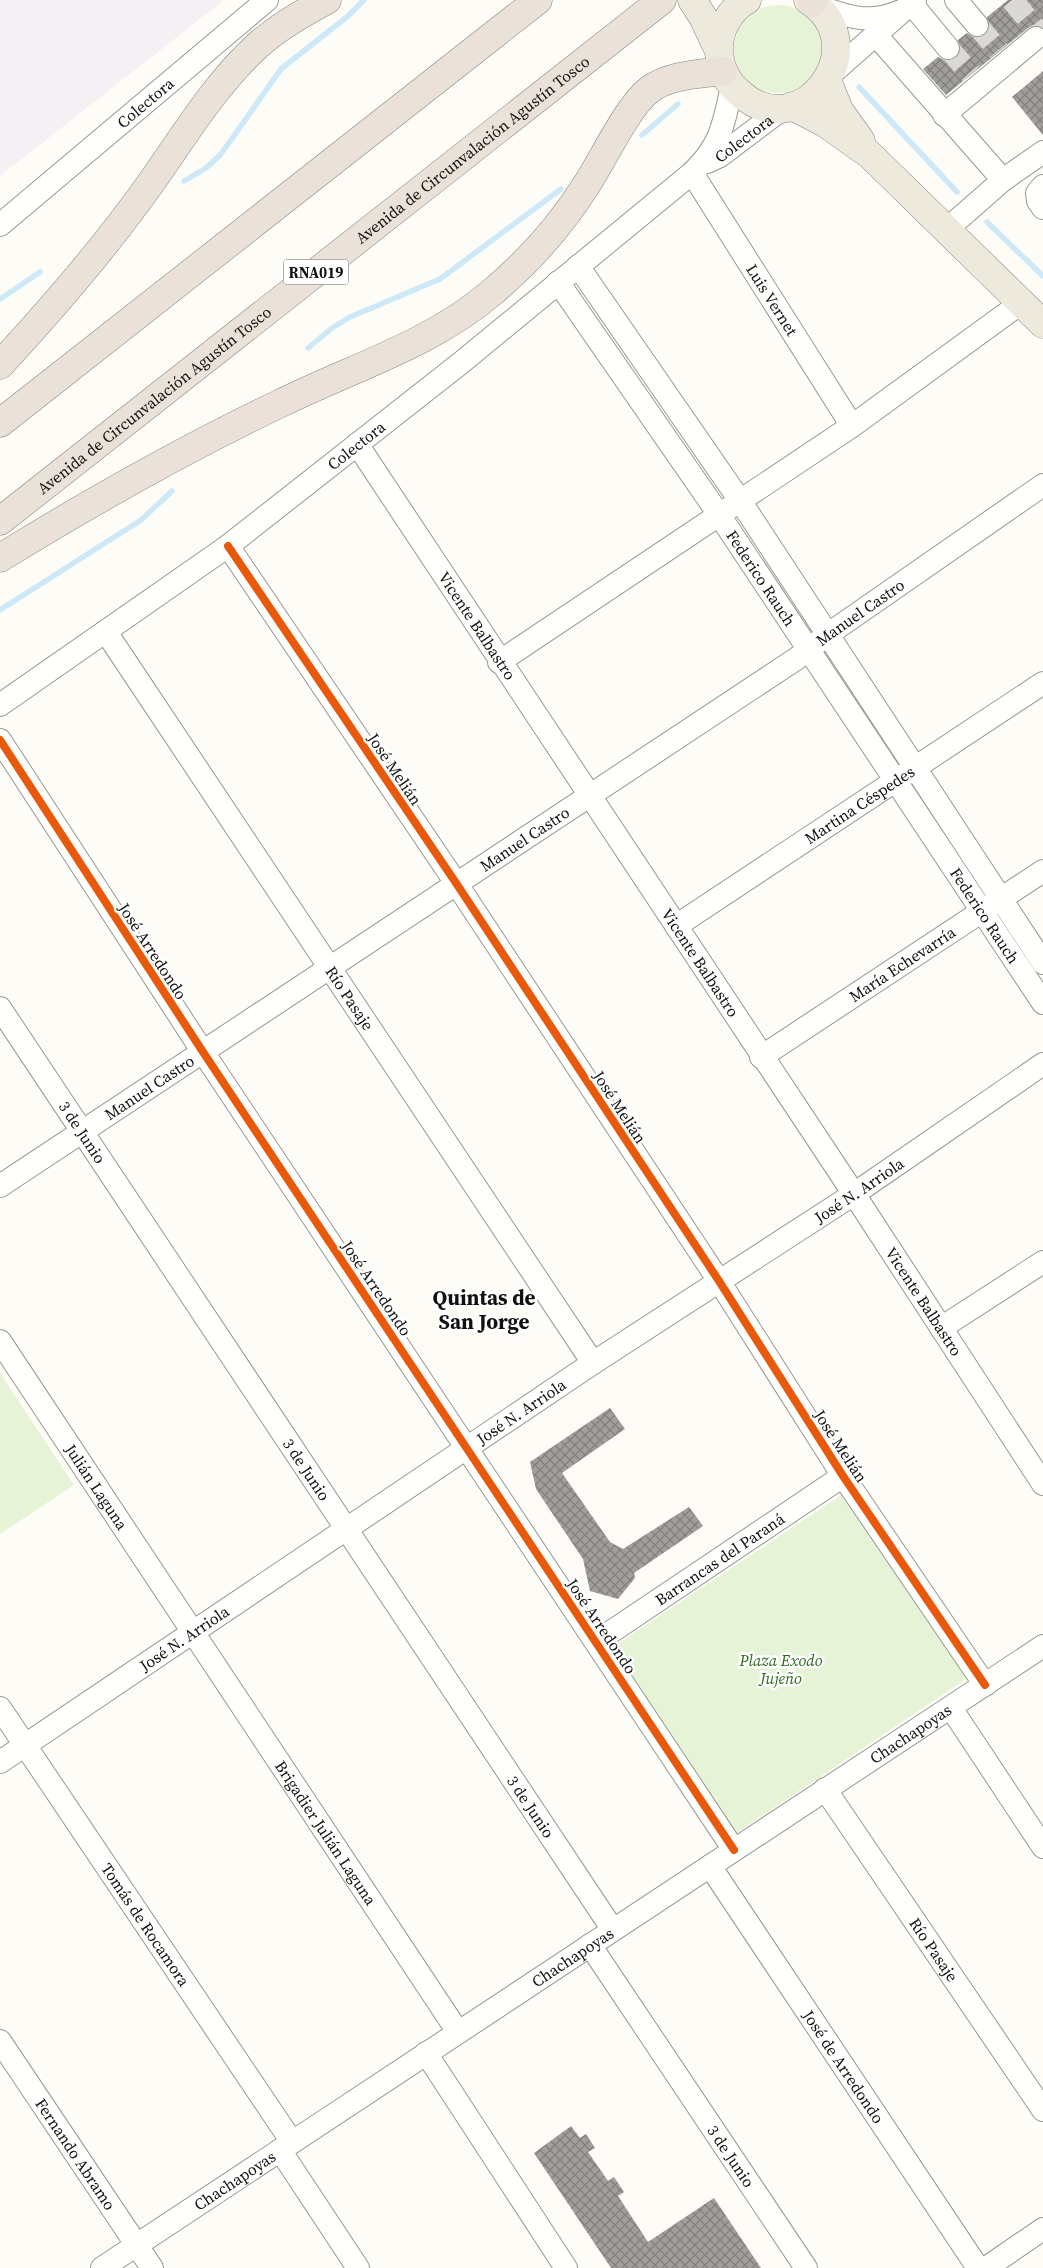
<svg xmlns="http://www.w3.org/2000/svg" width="1043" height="2268" font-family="'Source Serif 4',serif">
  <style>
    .industrial { fill: #f5f0f3 }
    .green { fill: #e7f3d7 }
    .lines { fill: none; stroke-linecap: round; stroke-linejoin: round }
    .stream { stroke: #cde8f7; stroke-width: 5.5 }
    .building { fill: url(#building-cross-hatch) }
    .minor-tunnel { stroke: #dad9d4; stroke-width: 22; stroke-dasharray: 22 11; stroke-linecap: butt }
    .minor-casing { stroke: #979795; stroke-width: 24 }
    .major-casing { stroke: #858482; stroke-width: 29 }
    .highway-casing { stroke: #858482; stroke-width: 29 }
    .minor { stroke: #fffffe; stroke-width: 22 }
    .major { stroke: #ede9dc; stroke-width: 28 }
    .highway { stroke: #eae1d8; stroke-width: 28 }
    .cycleway-casing { stroke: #fff; stroke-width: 11 }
    .cycleway { stroke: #e8590c; stroke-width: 8 }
    .labels { text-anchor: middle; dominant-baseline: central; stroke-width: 5; stroke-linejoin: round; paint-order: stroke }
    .shield { fill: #fff; stroke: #585858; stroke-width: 1 }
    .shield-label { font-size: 15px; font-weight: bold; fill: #111 }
    .street-label { font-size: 16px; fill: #111; stroke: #fff }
    .park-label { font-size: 16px; font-style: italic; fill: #2f6b1f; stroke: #fff }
    .district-label { font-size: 21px; font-weight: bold; fill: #111; stroke: #fff }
  </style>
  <defs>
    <pattern id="building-cross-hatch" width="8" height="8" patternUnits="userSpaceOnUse" patternTransform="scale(1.25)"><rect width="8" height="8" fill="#a19f9c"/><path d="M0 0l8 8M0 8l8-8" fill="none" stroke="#82807e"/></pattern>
  </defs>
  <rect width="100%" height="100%" fill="#fdfcf7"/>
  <!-- industrial -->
  <path class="industrial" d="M0,0H224L0,176Z"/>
  <!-- green -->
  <path class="green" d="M734 49a44 44 0 1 1 88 0a44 44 0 1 1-88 0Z
    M0,1373L74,1485L0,1534Z
    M846,1492L966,1679L735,1834L608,1650Z"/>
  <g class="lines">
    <!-- stream -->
    <path class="stream" d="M859,87L957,192
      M642,135L678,104
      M184,181L206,168L221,154L281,69L348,16L364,0
      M987,222L1043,276
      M0,299L40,272
      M308,348L332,328L350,317L440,279L561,189
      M0,610L141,520L172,491"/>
  </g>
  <!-- building -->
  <path class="building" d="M1008,0H1043V27L1034,25L1028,28L946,95L923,69L938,57L944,60L956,58L960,52L958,40L967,33L973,37L985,35L989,29L987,17Z
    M1043,71V135L1012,97Z
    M610,1408L625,1429L562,1473L610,1542L623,1549L689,1507L703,1526L634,1573L635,1578L618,1599L590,1591L583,1559L536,1489L530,1462Z
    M571,2126L580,2138L586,2134L595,2148L588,2152L608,2181L614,2177L624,2192L618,2196L648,2242L714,2198L761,2268H611L534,2153Z"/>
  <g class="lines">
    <!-- minor-tunnel -->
    <path class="minor-tunnel" d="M1012,0L1041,35
      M977,25L999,51
      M948,48L971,74"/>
    <!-- minor casing -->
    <g class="minor-casing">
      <g id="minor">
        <path d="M956,0L977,25"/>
        <path d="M911,3L948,48"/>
        <path d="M815,5C845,16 868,25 898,12"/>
        <path d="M875,34L1003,180"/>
        <path d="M830,75L915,0"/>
        <path d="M944,115L1036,38"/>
        <path id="s1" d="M707,162L720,156L785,107"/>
        <path id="s2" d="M692,173L852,426"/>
        <path d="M1043,186L1037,193L1038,201L1043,208"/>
        <path id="s3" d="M0,225L267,0"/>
        <path d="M946,230L1003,180L1043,152"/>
        <path d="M578,266L741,502L1043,963"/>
        <path id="s4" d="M558,282L720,516L1043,1003"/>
        <path id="s5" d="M357,444L854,1194L1043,1484"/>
        <path d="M228,546L456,883L719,1281L843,1476L985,1685"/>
        <path id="s6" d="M106,632L593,1363"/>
        <path d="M499,662L852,426L1021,303"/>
        <path id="s7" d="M0,705L228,546L462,362L692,173C721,146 724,123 732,86"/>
        <path d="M0,740L203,1052L734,1850"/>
        <path id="s8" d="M676,926L1043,683"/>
        <path id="s9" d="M0,1008L613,1930"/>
        <path id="s10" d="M761,1057L1043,871"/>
        <path id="s11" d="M0,1186L796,659L827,635L1043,485"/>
        <path d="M941,1328L1043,1262"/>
        <path id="s12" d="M0,1341L458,2032"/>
        <path id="s13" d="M596,1642L843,1476"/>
        <path id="s14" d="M0,1708L292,2142"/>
        <path d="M951,1708L1043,1847"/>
        <path id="s15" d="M0,1762L593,1363L854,1194L1043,1064"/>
        <path id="s16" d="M825,1789L1043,2110"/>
        <path id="s17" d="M710,1866L978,2268"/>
        <path id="s18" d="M590,1945L806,2268"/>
        <path id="s19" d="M0,2041L152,2268"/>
        <path d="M426,2053L566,2268"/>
        <path d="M280,2150L358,2268"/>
        <path id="s20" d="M102,2268L1043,1646"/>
        <path d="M986,2268L1043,2229"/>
      </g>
    </g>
    <!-- major casing -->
    <g class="major-casing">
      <path id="major" d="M692,0L703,17L719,51
        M747,0C729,10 718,31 719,51C720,69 727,83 741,94C802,147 878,45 808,0
        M827,80L839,110L861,141
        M792,106L825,123L870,155L1043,324"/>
    </g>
    <!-- highway casing -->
    <g class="highway-casing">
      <g id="highway">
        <path d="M812,3L814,0"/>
        <path d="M0,365C48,313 95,259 137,202C176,150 209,90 257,46C278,27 303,13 327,0"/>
        <path d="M0,423L538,0"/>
        <path id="s21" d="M0,521L662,0"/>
        <path d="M0,558C91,502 183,450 279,404C349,369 430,345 490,294C527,263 559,228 585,187C602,162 627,107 649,90C669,75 699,74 723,71"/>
      </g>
    </g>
    <!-- minor -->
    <use href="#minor" class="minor"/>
    <!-- major -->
    <use href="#major" class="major"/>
    <!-- highway -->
    <use href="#highway" class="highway"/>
    <!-- cycleway casing -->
    <g class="cycleway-casing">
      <path id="cycleway" d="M228,546L456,883L719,1281L843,1476L985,1685
        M0,740L203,1052L734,1850"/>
    </g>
    <!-- cycleway -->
    <use href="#cycleway" class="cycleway"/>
  </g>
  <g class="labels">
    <!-- shield labels -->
    <rect class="shield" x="283.5" y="259.5" width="65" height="25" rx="4"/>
    <g class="shield-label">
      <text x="316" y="272">RNA019</text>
    </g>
    <!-- street labels -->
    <g class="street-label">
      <text stroke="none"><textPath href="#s3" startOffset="190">Colectora</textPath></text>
      <text stroke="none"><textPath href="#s1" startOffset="44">Colectora</textPath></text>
      <text stroke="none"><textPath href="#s21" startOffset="601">Avenida de Circunvalación Agustín Tosco</textPath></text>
      <text stroke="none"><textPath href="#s2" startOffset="150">Luis Vernet</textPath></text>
      <text stroke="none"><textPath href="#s21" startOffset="196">Avenida de Circunvalación Agustín Tosco</textPath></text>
      <text stroke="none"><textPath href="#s7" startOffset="441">Colectora</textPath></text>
      <text stroke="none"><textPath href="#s4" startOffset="359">Federico Rauch</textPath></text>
      <text stroke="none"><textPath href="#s11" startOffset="1034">Manuel Castro</textPath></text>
      <text stroke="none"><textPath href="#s5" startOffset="218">Vicente Balbastro</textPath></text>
      <text transform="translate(395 769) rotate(56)">José Melián</text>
      <text stroke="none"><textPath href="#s8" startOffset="220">Martina Céspedes</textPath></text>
      <text stroke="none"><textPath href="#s11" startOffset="629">Manuel Castro</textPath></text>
      <text stroke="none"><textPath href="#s4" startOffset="764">Federico Rauch</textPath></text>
      <text transform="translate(153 951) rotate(57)">José Arredondo</text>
      <text stroke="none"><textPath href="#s5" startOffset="622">Vicente Balbastro</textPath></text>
      <text stroke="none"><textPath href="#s10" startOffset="169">María Echevarría</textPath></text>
      <text stroke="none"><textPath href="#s6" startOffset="440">Río Pasaje</textPath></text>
      <text stroke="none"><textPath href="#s11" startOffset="179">Manuel Castro</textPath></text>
      <text transform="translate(620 1107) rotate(57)">José Melián</text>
      <text stroke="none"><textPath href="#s9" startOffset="149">3 de Junio</textPath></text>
      <text stroke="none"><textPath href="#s15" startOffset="1032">José N. Arriola</textPath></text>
      <text transform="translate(377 1288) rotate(56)">José Arredondo</text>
      <text stroke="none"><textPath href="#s5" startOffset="1028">Vicente Balbastro</textPath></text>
      <text stroke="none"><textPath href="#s15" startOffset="628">José N. Arriola</textPath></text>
      <text transform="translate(841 1446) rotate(57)">José Melián</text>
      <text stroke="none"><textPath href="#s9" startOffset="554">3 de Junio</textPath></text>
      <text stroke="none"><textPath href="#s12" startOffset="175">Julián Laguna</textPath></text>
      <text stroke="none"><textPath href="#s13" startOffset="149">Barrancas del Paraná</textPath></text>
      <text transform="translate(602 1626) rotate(56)">José Arredondo</text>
      <text stroke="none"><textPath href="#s15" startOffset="222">José N. Arriola</textPath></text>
      <text stroke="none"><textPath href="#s20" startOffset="969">Chachapoyas</textPath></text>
      <text stroke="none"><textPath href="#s9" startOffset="959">3 de Junio</textPath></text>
      <text stroke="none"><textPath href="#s12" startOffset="590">Brigadier Julián Laguna</textPath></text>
      <text stroke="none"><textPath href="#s14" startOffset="261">Tomás de Rocamora</textPath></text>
      <text stroke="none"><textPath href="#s16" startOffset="194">Río Pasaje</textPath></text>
      <text stroke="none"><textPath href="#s20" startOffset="564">Chachapoyas</textPath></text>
      <text stroke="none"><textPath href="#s17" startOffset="241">José de Arredondo</textPath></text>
      <text stroke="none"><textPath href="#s19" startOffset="136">Fernando Abramo</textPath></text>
      <text stroke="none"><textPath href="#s18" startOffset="254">3 de Junio</textPath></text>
      <text stroke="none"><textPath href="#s20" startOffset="159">Chachapoyas</textPath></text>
    </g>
    <!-- park labels -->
    <g class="park-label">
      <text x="781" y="1660">Plaza Exodo<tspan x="781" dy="18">Jujeño</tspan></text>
    </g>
    <!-- district labels -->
    <g class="district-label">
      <text x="484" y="1297">Quintas de<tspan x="484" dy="24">San Jorge</tspan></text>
    </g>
  </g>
</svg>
